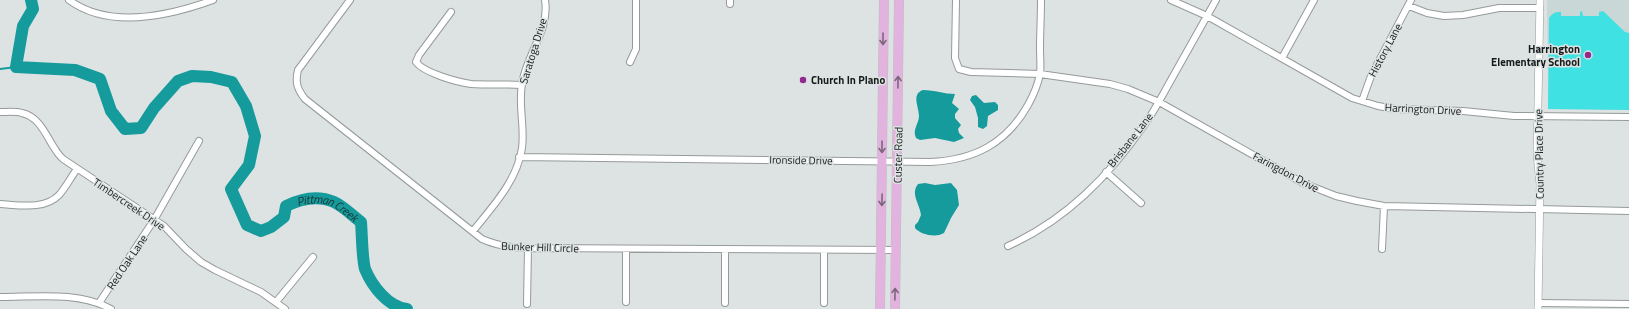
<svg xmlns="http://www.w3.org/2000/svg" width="1629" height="309" font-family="'Titillium Web',sans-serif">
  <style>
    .built { fill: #c9d7d7 }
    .green { fill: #3fe1e2 }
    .water { fill: #169b9c }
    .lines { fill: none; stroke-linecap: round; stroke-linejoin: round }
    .stream { stroke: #169b9c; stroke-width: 2 }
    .river { stroke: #169b9c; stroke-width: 12 }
    .minor-casing { stroke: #959a9a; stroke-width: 8 }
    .tertiary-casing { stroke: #959a9a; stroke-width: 8 }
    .primary-casing { stroke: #bebfbf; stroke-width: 10 }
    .minor { stroke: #fff; stroke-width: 6 }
    .tertiary { stroke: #fff; stroke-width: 7 }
    .primary { stroke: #e2b3df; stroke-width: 9 }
    .oneway { stroke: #7d667c }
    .poi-dot { fill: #922a8e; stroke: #dde3e3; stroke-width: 1.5 }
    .labels { text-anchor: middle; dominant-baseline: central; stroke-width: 3; stroke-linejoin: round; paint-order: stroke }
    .poi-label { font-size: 11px; font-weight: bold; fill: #181a1a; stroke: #dde3e3; text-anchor: end }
    .street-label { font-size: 11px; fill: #181a1a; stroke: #dde3e3 }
    .water-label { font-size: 12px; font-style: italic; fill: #1b3434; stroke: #dde3e3 }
  </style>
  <rect width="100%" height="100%" fill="#dde3e3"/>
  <!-- built -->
  <path class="built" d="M1547,0H1629V110L1548,109Z"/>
  <!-- green -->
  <path class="green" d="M1582,11L1583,16H1599V12L1603,11L1625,32L1629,33V110L1548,109L1549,18C1553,13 1554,12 1561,12V16H1580V12Z"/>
  <!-- water -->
  <path class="water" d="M923,90C935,90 944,94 955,94L952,103L959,109L955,114V118L961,125L958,129L959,133L964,138L954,142L935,138L920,140L916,138C912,129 919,124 919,116C919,107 911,94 923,90Z
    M976,95L984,103L995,102L998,105V110L988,116L987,126L983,129L978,127V118L975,107L970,100L972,96Z
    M925,183L935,185L951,183L957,190L959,205L951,218L944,233C936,238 921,235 915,228V225L918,222L921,215C920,204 910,194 918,184Z"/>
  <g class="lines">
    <!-- stream -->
    <path class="stream" d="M0,69L16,67"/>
    <!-- river -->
    <path class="river" id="s1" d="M31,0L33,9L23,26L16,67L75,70L100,79L111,111L125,129L141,128L154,108L178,81L192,76L211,77L232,82L246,106L255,136L249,165L231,189L247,225L261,231L271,227L284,217L286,206C300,199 318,195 334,202C343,206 353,216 361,222C362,234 362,258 365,269C372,286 388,307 407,309"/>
    <!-- minor casing -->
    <g class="minor-casing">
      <path id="minor" d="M69,0C110,30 169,16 213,0
        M350,0L298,70C295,82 297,89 305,99L482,239C498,246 511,248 528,248L896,250
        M730,0V4
        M956,0L955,58L959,69L971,72L1040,74L1110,84L1128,89L1159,102L1303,183L1336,196L1357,201L1384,206L1629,211
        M1171,0L1207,16L1352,98L1378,106L1395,109L1463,111L1514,116L1629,117
        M1409,6L1427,13L1444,16L1463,15L1499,8H1540
        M451,12L419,55L416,62C424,73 457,82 471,84C487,85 505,84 521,85
        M1282,58L1314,0
        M630,62L636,49V0
        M1362,101L1371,76L1411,0
        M0,112C7,112 15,111 22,113C40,117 46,136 55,149C57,153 60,156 63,159L164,226L186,249L201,262L215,270L261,292L285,309
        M519,157L930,162C974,160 1006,144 1028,105C1033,96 1038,84 1040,74C1041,66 1040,57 1040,49C1040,33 1041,16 1041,0
        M1106,172L1141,203
        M0,204C19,205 45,210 59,195C66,187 71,177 77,169
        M473,231C493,206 517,181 522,148C525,127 518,105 522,84C526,55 550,30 545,0
        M1008,246C1066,220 1109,176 1145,124C1155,110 1163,94 1171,80C1186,53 1201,27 1216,0
        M1382,249L1384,206
        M824,250V303
        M0,297C35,297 79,291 111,309
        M276,302L313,257
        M626,302V249
        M99,303L154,220L199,141
        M725,303V249
        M1538,303L1629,304
        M527,304L528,248"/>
    </g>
    <!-- tertiary casing -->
    <g class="tertiary-casing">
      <path id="tertiary" d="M1538,309L1540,184L1537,154L1540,0"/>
    </g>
    <!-- primary casing -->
    <g class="primary-casing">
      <path id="primary" d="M880,309L884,0
        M895,309L899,0"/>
    </g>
    <!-- minor -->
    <use href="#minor" class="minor"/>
    <!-- tertiary -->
    <use href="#tertiary" class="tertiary"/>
    <!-- primary -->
    <use href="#primary" class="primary"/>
  </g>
  <!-- one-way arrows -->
  <defs><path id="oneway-shaft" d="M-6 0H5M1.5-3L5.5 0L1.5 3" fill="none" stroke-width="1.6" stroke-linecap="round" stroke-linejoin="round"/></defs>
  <g class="oneway">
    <use href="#oneway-shaft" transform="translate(883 39) rotate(90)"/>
    <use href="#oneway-shaft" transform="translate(898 82) rotate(-89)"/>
    <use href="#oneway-shaft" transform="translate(882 147) rotate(90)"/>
    <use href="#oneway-shaft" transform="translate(882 200) rotate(91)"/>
    <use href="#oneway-shaft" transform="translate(895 294) rotate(-89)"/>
  </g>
  <!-- markers -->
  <g class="poi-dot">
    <circle cx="1588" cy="55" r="4"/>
    <circle cx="803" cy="80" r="4"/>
  </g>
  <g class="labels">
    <!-- poi labels -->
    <g class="poi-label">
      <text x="1580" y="49">Harrington<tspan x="1580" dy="13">Elementary School</tspan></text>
      <text x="811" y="80" text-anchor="start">Church In Plano</text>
    </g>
    <!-- street labels -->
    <g class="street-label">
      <text transform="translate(1385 50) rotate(-62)">History Lane</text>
      <text transform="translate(533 51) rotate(-73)">Saratoga Drive</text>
      <text transform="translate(1423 109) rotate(3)">Harrington Drive</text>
      <text transform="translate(1130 140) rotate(-52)">Brisbane Lane</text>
      <text transform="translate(1539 154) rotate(-91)">Country Place Drive</text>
      <text transform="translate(898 155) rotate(-89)">Custer Road</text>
      <text transform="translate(801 160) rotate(1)">Ironside Drive</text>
      <text transform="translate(1286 172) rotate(28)">Faringdon Drive</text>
      <text transform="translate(129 204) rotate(34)">Timbercreek Drive</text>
      <text transform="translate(540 247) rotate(2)">Bunker Hill Circle</text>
      <text transform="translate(127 262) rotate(-56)">Red Oak Lane</text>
    </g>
    <!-- water labels -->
    <g class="water-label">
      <text stroke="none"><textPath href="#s1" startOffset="601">Pittman Creek</textPath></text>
    </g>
  </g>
</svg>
